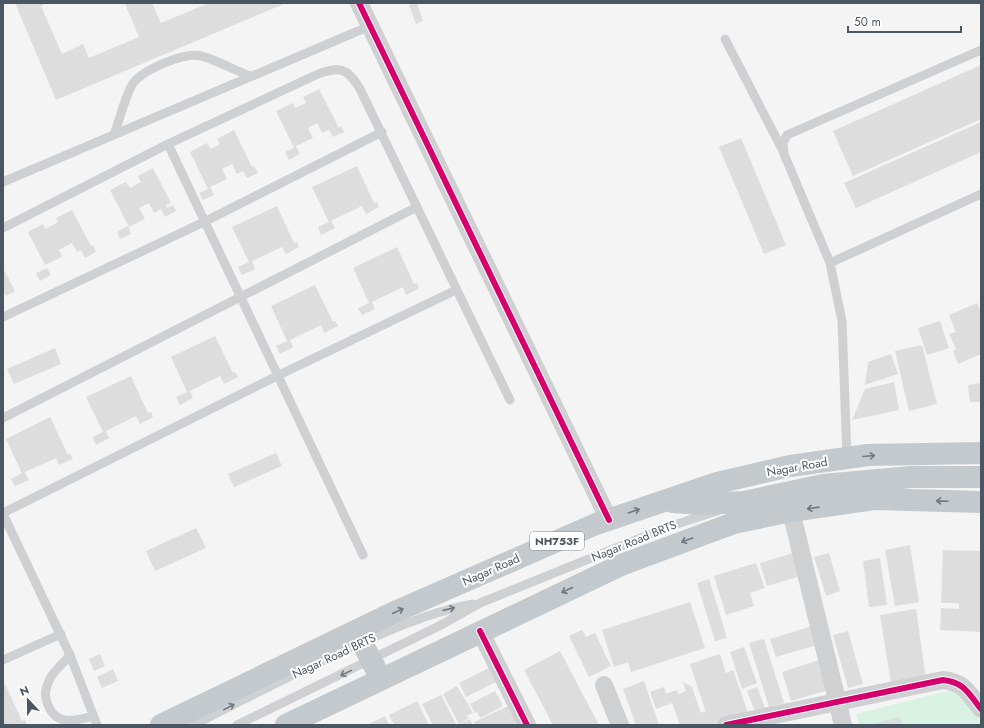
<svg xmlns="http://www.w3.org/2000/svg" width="984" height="728" font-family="Jost,sans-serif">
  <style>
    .green { fill: #d9f2e3 }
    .building { fill: #ddddde }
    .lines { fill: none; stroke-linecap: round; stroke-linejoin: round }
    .service { stroke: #ced0d2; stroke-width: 9 }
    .minor { stroke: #ced0d2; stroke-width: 18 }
    .trunk { stroke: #c4c9cd; stroke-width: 22 }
    .cycleway-casing { stroke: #fff; stroke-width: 8 }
    .cycleway { stroke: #d6006c; stroke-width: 6 }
    .oneway { stroke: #6f7881 }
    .oneway2 { stroke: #727b83 }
    .labels { text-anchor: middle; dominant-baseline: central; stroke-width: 4; stroke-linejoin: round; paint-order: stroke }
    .shield { fill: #fff; stroke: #808990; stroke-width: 1 }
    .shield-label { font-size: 11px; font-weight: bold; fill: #4a5661 }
    .street-label { font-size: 12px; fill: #4a5661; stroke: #fff }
  </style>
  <rect width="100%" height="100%" fill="#f4f4f4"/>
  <!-- green -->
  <path class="green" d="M955,689L981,722V725H859L856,714Z"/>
  <!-- building -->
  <path class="building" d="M15,3H47L41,6L62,54L83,44L89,58L139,37L125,4L128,3H152L161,23L209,3H286L56,100Z
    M417,3L423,21L416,24L409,5Z
    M981,65V119L853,176L833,131Z
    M319,89L339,128L341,126L344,132L333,137L329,130L322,133L317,123L308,128L313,138L296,146L300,154L289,160L285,152L294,148L276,111L293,103L295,108L306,103L303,97Z
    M981,122V152L856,208L844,183Z
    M234,130L252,167L254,166L258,173L247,178L243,171L237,174L232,164L222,169L227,179L210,187L214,195L203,200L199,193L208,189L190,152L207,143L211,149L220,144L217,139Z
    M741,138L786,245L764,254L719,147Z
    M357,166L374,203L377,202L379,207L366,214L362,206L331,221L335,228L321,235L318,227L329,222L312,187Z
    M153,168L171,203L166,205L167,208L173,205L176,211L165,217L161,209L154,213L149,203L139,208L145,219L129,227L110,190L126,182L130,188L141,182L138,176Z
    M277,206L294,243L297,242L299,247L286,254L282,247L252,261L255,269L242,275L238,267L249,262L232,227Z
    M72,210L91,246L93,245L96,252L85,258L81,250L77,252L72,243L59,250L62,257L45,265L28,232L43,224L45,229L58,222L56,218Z
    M128,226L131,234L120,239L117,232Z
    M397,247L414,284L417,283L419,288L406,295L403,287L372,302L375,309L362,315L358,308L369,303L353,268Z
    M3,268L15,291L6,296L3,290Z
    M47,268L51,275L40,281L36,273Z
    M315,285L333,322L335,321L338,326L324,333L321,325L290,340L293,347L280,354L276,346L287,341L271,306Z
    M977,303L981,311V354L958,364L953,351L956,349L949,334L956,332L949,315Z
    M940,321L949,348L927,355L918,328Z
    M215,336L233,373L235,372L238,377L224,384L220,376L190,391L193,398L180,405L176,397L187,392L171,357Z
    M922,345L937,404L909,411L895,351Z
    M55,348L61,364L14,384L7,369Z
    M891,354L898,374L865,385L868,362Z
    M131,376L148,413L151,412L153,417L140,424L136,416L106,431L109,438L96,445L92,437L103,432L86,397Z
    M894,382L899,410L852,420L865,389Z
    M981,383V402H970L968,385Z
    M50,417L68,455L70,453L73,459L59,465L56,458L25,472L29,480L15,486L11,479L22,473L6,439Z
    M276,453L282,466L234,487L228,474Z
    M196,528L206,548L155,571L146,551Z
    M910,545L919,602L895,606L885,550Z
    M943,550L981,551V632L940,630L941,608L959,609V603H941Z
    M796,552L804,575L767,586L760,563Z
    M829,553L840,591L826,596L814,557Z
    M880,558L887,605L869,607L863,561Z
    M756,563L765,588L750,593L754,606L726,615L714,576Z
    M709,579L727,638L715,641L697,583Z
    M690,602L705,648L631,672L628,662L614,667L602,630Z
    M916,609L926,679L891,684L880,615Z
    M812,626L817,645L776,657L770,639Z
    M582,630L586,637L595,633L611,666L589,677L569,636Z
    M848,631L863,684L848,688L833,635Z
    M764,639L784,703L769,707L749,643Z
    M744,647L757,683L742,689L730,652Z
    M560,651L599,725H553L524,670Z
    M100,654L105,666L94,671L89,659Z
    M720,654L726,673L733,670L748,713L711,725H680L672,703L656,709L650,692L664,687L666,694L677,690L678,694L686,691L683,682L692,687L701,713L705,711L707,716L690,664Z
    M819,660L828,690L791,701L782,672Z
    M489,668L496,682L466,697L459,683Z
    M113,669L118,681L102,688L97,677Z
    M644,681L659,725H636L623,689Z
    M5,684L22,721L25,720L27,725H3V685Z
    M457,686L473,713L467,716L469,718L459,724L443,694Z
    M757,687L765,708L755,712L747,691Z
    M495,691L503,706L480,718L477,712L475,713L470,704Z
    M441,695L456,724L453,725H433L422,704Z
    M417,701L429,725H394L389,715Z
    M508,706L516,723L511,725H476L474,722Z
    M385,716L389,725H369V724Z
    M899,717L902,725H872V724Z
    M470,719L473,725H458Z"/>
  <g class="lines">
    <!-- service -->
    <path class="service" d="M725,39L783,151
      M114,135C120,119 124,99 132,85C141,70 184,52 201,56C217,60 234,70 250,76
      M168,144L363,555
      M3,182L370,26
      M3,228L168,144L318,74C340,66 348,68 360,89L510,400
      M830,263L784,154L783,143L787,135L981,50
      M3,317L204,222L382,132
      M3,418L417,207
      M847,458L842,321L830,263L981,194
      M3,513L277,376L456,290
      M3,514L70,655L97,725
      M70,655C64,663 52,672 49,681C45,690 44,696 48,705C56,726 75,721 93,716
      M3,660L61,634
      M194,725C240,701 286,678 333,656C378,635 424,613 473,604
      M237,725L441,625L480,603L668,527L717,511"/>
    <!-- minor -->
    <path class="minor" d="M359,3L609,520
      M791,511L843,725
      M480,631L527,725
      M604,685L620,725
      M726,725L943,680C964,682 969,694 981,709"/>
    <!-- trunk -->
    <path class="trunk" d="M673,502L701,504L744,502L823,485L911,477H981
      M356,631L381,679
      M161,725L397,611L596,524L717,483L790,466L868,455L981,453
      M286,725L621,565L734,523L791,511L874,499L981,502"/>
    <!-- cycleway casing -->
    <g class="cycleway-casing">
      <path id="cycleway" d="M359,3L609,520
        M480,631L527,725
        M726,725L943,680C964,682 969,694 981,709"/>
    </g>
    <!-- cycleway -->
    <use href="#cycleway" class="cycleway"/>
  </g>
  <!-- one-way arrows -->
  <defs><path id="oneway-shaft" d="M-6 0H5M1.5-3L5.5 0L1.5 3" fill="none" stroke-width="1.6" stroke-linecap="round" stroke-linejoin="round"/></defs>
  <g class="oneway">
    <use href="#oneway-shaft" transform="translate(869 456) rotate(-5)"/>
    <use href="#oneway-shaft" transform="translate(942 501) rotate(-178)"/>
    <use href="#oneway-shaft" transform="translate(813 508) rotate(172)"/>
    <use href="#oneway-shaft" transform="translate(634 511) rotate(-19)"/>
    <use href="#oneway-shaft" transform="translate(687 540) rotate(160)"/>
    <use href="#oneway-shaft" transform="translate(567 590) rotate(155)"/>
    <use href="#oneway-shaft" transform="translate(398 611) rotate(-25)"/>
  </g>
  <g class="oneway2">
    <use href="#oneway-shaft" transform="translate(449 609) rotate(-13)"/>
    <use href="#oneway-shaft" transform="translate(346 673) rotate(154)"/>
    <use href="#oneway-shaft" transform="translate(229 707) rotate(-27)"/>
  </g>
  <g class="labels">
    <!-- shield labels -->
    <rect class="shield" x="530" y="532" width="54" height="18" rx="3"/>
    <g class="shield-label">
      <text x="557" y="541">NH753F</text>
    </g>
    <!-- street labels -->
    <g class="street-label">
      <text transform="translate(797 467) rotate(-10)">Nagar Road</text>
      <text transform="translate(634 541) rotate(-22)">Nagar Road BRTS</text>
      <text transform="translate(491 570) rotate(-24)">Nagar Road</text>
      <text transform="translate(334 656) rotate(-25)">Nagar Road BRTS</text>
    </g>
  </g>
  <!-- border -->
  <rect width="984" height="728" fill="none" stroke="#4a5661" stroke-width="8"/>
  <!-- north arrow -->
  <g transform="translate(28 700) rotate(338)" stroke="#ffffff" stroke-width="3" paint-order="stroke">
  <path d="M0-3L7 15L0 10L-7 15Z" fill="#4a5661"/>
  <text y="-6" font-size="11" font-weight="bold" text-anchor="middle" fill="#4a5661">N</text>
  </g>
  <!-- scale -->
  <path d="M848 26v6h113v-6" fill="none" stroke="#4a5661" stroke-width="2"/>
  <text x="854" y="26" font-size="12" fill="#4a5661" stroke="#ffffff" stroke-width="3" paint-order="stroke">50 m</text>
</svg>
